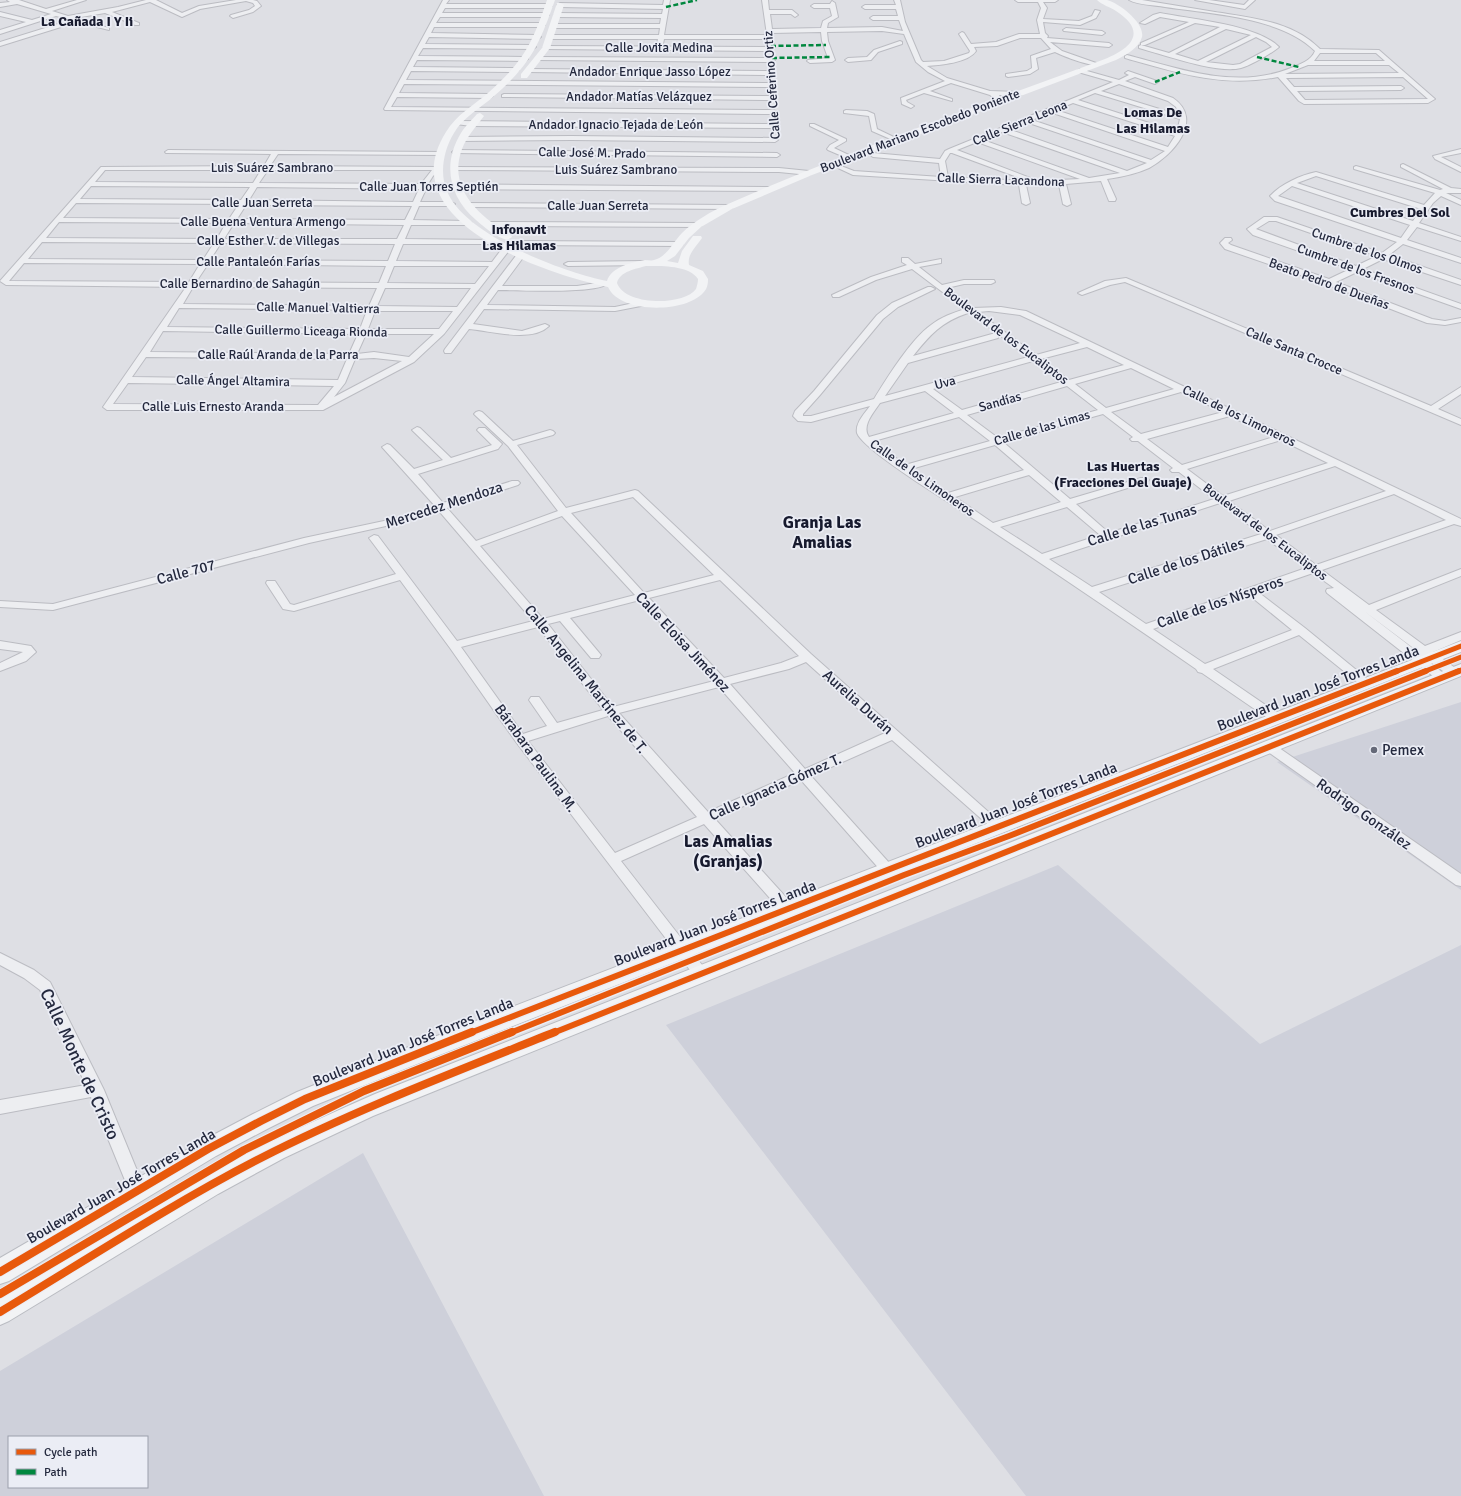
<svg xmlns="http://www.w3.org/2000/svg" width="1461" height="1496" font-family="Signika,sans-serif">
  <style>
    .built { fill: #ced0da; fill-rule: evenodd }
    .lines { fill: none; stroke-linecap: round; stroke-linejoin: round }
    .street-casing { stroke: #bbbcc2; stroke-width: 2 }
    .primary-casing { stroke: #babcc2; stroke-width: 2 }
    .street { fill: #edeef1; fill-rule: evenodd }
    .secondary { fill: #f2f3f5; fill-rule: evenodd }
    .primary { fill: #f2f3f5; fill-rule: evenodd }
    .quiet { stroke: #00873e; stroke-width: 2.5; stroke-dasharray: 5 2.5; stroke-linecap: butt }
    .cycleway-far2-casing { stroke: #ebedf5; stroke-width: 7 }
    .cycleway-far1-casing { stroke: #ebedf5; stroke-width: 9 }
    .cycleway-casing { stroke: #ebedf5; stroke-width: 10 }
    .cycleway-far2 { stroke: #e8590c; stroke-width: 5 }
    .cycleway-far1 { stroke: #e8590c; stroke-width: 6 }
    .cycleway { stroke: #e8590c; stroke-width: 8 }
    .poi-dot { fill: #656978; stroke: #ebedf5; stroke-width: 1.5 }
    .labels { text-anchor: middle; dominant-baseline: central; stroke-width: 3.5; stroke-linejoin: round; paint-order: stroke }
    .far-street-label { font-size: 13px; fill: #24293e; stroke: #ebedf5 }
    .far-quarter-label { font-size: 14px; font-weight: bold; fill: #171a2e; stroke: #ebedf5 }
    .street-label { font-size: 15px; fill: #24293e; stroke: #ebedf5 }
    .poi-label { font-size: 15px; fill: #24293e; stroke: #ebedf5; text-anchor: start }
    .quarter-label { font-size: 17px; font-weight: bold; fill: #171a2e; stroke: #ebedf5 }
    .near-street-label { font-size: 18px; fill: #24293e; stroke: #ebedf5 }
  </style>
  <rect width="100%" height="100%" fill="#dedfe4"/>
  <!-- built -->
  <path class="built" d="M1461,702V890L1277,762Z
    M1058,865L1260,1044L1461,945V1496H1026L666,1025Z
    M363,1153L544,1496H0V1371ZM9,1437H147V1487H9Z"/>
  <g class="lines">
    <!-- street casing -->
    <g class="street-casing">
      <path id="street" d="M7,0H19L46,9L77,0H86L52,11L68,16L118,7L146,0H156L182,13L199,6L236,0H253L257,1L261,6L253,12L233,18L230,16L231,15L249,10L255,6L253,3L246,1L200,9L182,17L150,2L112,12L139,23V25H135L105,13L75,18L109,28V30L77,22L0,46V42L71,20L56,16L0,34V30L26,22L0,16V12L32,20L51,14L17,4L0,7V3L10,2Z
        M443,0H449L446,4H549L552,6L549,8H445L442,13H546L549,15L546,17H440L436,23H542L545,25L542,27H434L431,33L538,35L541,37L538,39L429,37L425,44L533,45L536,47L533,49L423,48L418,56L525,57L528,59L525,61L417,60L413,67L516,68L519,70L516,72L411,71L406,80L772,83L775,85L772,87L404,84L399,93L490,94L493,96L490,98L397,97L391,107L774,110L777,112L774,114L385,110L384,109Z
        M664,0H670L664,35H767L762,0H768L769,10H792L798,15L795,17L791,14H770L772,29L821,28L823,21L832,16L830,8H814L811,6L814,4H830L832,1L835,3L838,17L828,23L827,28L882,27L903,31L899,20H873L870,18L873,16H898L896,9H865L862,7L865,5H896L894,0H900L905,22L921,60L923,62L944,61L969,53L970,51L959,34L962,32L964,33L971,44L996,42L1019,34H1040L1037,20L1041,8L1038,2H1018L1015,0H1058L1055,2H1043L1047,8L1043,19L1079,21L1092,16L1095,10L1100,11L1096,18L1080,25L1043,22L1045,33L1048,36L1047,38L1109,43L1112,45L1109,47L1050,42L1062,51L1099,64C1093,68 1063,56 1055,52L1036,58L1038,69L1030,74L1008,77L1006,76V74L1027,71L1032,68L1031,56L1051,49L1041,38H1020L997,46L974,47L976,51C968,63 940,65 927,66L947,78L990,91L1019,92L1022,94L1021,95H999L1002,101L999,103L990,95L951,83L930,91L952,99V101L924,93L906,100L907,102L914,106L911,108L902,104L901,98L945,81L928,72L916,62L904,34L882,31L827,32L828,41L835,60L832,62L810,63L807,61L808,60L828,58L822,41L821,32L772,33L774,44L771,46L768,44L767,39H664L663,44L660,46L657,44L658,39H550L547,37L550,35H659L660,28H554L551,26L554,24H660L661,18L557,17L554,15L557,13L662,14L663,9L560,7L557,5L560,3L663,5Z
        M1129,0H1142C1166,4 1191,8 1215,12C1252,18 1292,21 1320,49L1379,50L1435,99L1428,103L1304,104L1299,101L1278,77C1223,88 1178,73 1125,58V56L1127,55C1181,69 1236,90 1291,68C1300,64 1311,61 1315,51C1281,17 1211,14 1165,7C1155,5 1138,5 1129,0ZM1320,53H1376L1385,61H1314ZM1308,65H1389L1399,73L1285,74ZM1403,77L1428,99L1305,100L1297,91L1401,90L1404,88L1401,86L1294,87L1286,78Z
        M1195,0H1209L1244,5L1249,0H1255L1245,9Z
        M1160,13C1191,19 1258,25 1279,47C1272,53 1250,66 1241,68C1217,74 1164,55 1139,48V46L1141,45L1169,53L1220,27L1195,23L1145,45H1141V43L1189,22L1160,17L1145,24L1140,23L1153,15ZM1226,29L1251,35L1198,61L1175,54ZM1256,37L1266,42L1272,47L1240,64L1233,65L1206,62Z
        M1066,28L1102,31L1105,33L1102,35L1064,31L1063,30Z
        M900,41L902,42V44L878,52L871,60L848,62L845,60L848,58L867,57L874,50Z
        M546,46L771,47L774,49L771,51L544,49L543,48Z
        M539,57L772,58L775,60L772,62L537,60L536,59Z
        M529,69L772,71L775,73L772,75L527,72L526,71Z
        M1080,69L1119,80L1129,75L1125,73L1128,71L1157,81L1158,82L1155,84L1135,77L1125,81L1173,98C1205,120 1172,156 1149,168C1136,174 1121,177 1107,179L1116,199L1115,201H1109L1101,181L1066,184L1071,204L1067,206L1063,204L1059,185H1026L1030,203L1026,205L1022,203L1019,185L853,175L838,168L841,166L854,171L941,177L939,163L873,157L870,155L873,153L940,159L945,151L949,149L1113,82L1078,72L1077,71ZM1119,84L1168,101L1176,107L1179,115L1101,91ZM1095,93L1180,119L1177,132L1078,100ZM1073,103L1175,136L1168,147L1056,110ZM1050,112L1165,151L1151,160L1032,120ZM1026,122L1147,163L1127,171L1008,129ZM1002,132L1120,173L1089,178L983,140ZM977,142L1080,179L1038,181L957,150ZM950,153H952L1028,181L948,177L945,161Z
        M504,94L773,96L776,98L773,100L502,97V95Z
        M846,110L867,111L874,114L877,129L900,140L895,141L872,131L869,116L844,113V111Z
        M458,121L775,124L778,126L775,128L471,126L456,124L455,123Z
        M810,124H814L846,139V141L834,148L853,157V159H849L828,150L827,149L830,145L839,140L810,126Z
        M571,136L775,138L778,140L775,142L571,140L462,141L459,139L462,137Z
        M1461,149V153L1441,157L1461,167V172L1435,159L1433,156Z
        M168,150L443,152L444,153L441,155L278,154L270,166L440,167V169L433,176L428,184L769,187L773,189L769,191L426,189L420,202H451L455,204L451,206H419L413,220L468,221L472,223L468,225H411L405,239L495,240L499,242L495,244H403L396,261L492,262L504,246H510L511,248L444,334L414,362L323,410H107L103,407L186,287L6,285L0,281L101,167L264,166L271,154L166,153L165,152ZM105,170H261L253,183L95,182ZM268,170H432L421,184L259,183ZM91,186L250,187L241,200L80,199ZM257,187L419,189L413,202L249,200ZM76,203L239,204L229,219L63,218ZM246,205L412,206L405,220L237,219ZM59,222L226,223L217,239L46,238ZM234,223L404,225L397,239H224ZM42,242L214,243L203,260L28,259ZM221,243L395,244L388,261L210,260ZM24,263L200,264L189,282L9,281ZM208,264L386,266L379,283L196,282ZM394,266H489L475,284L387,283ZM193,287L377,288L369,306L183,304ZM385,288H471L457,307L377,306ZM179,308L367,310L360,329L167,327ZM375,311H453L439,329H368ZM163,331L358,334L349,354L150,352ZM366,334H434L409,357L374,352L357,354ZM146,357L347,359L338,380L132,377ZM374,358L402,361L334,397L345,383L355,359ZM128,383L334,386L318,405L113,404Z
        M455,150L777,153L780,155L777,157L453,153L452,152Z
        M1403,164L1451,188L1461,189V193H1446L1461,200V205L1441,196L1433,203L1419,223L1461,237V241L1417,227L1407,240L1461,258V263L1403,244L1389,255L1461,280V285L1383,259L1363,269L1461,304V309L1357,272L1336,282L1432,319L1445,321L1461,318V322L1445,325L1427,323L1326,284L1225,249L1220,243L1225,238H1231L1232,240L1228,243L1231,245L1329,279L1350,269L1253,235L1247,229L1264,217H1277L1382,253L1397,242L1275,201L1270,196C1281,184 1301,175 1316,172L1424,205L1435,193L1354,169V167L1356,166L1440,190L1443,189L1401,167V165ZM1316,176L1421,209L1413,221L1297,183ZM1292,186L1410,225L1401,238L1278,196ZM1269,221H1276L1377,256L1356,266L1256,229Z
        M454,167L779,168L809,171L812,173L809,175L779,172L452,170V168Z
        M465,203L729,205L733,207L729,209L468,207H465Z
        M484,222L698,223L702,225L698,227L487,226L483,224Z
        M517,241L679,242L683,244L679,246L520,245H517Z
        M518,253H521L525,255L502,286H577L603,282L607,284C595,294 518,290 498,290L487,305L615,307L643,301L647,303L646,305L615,311L484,309L473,324L522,331L545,324L549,326C532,343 491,331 469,329L451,353H445L444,351L445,349Z
        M902,258H908L915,264L941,259V263L919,267L942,285L964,280H994L995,282L991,284H964L947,288L973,308L1001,307L1026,311L1461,519V526L1454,524L1322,570L1369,605L1461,569V576L1376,610L1425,646L1461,632V640L1433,652L1458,670L1460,673L1458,676H1450L1422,656L1448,677L1446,680H1438L1327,593L1326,591L1327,589L1334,588L1313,573L1258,592L1305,628L1371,682L1369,685H1361L1299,635L1213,669L1280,715L1282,718L1280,721H1272L1202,673L1198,672L1196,669C1105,606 1013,544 920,484C908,476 861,445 857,433C855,423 865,413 870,406L811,422L798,421L793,416L795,411L814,391L877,315L892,303L928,287H931L935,289L898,307L883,319L820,395L803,414V416H811L874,399C887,378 911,339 931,325C941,317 953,313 965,309L912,269L876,280L839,297H833L832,295L871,277L907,265L902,262ZM989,311L1020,315L1080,343L1036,355L978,312ZM968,313H970L998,334H992L913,356C930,335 941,322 968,313ZM998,334L1028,357L885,396L908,363L998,338ZM1087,347L1124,365L1069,380L1041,359ZM1033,361L1061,382L962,410L933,389ZM1131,368L1174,389L1106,408L1075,384ZM1067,386L1098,410L998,438L967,415ZM925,391L954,413L869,437C861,426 874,412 880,403ZM1181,392L1223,412L1141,434L1111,412ZM1103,414L1133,437L1130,439L1132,441H1138L1173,468L1170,470L1172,472H1179L1214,499L1109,533L1076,504L1147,482L1149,480L1147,478H1141L1070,499L1003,442ZM1230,416L1274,437L1182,465L1147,439ZM959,417L990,441L905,465L874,441ZM1281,440L1328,463L1223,496L1187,469ZM995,445L1024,470L948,493L911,469ZM1335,466L1386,491L1270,531L1229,501ZM1029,475L1061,502L993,523L955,497ZM1394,494L1446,520L1316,565L1276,535ZM1220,503L1261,534L1092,587L1049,559ZM1067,507L1100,535L1042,554L1000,527ZM1267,539L1306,568L1146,624L1099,592ZM1249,595L1292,630L1205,664L1153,629ZM1364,611L1416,650H1415Z
        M645,261L649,263L648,265L568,266L564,264L568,262Z
        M1126,278L1431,406L1461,387V394L1438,409L1461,419V425L1125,282L1110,285L1082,295L1078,293L1105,281Z
        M479,411L482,412L513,441L550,430L553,431L555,433L553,435L517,445L566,508L635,490L638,491L811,654L1002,824L1004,827L1002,830L998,832L994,830L892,740L811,776L892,866L894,869L892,872L887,874L882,872L801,780L715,819L793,905L795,909L793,913L788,914L783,913L704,824L621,861L706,970L708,974L706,978L701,980L696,978L516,742L450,648L400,580L294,611L283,609L266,583L267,581H275L290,604L294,605L396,574L369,538L374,535L378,536L457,641L533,621L439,511L404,522L309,543L53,610L0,607V601L53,604L304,538L398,518L435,506L382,447L387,444L390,445L414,469L443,460L414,432L412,430L417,427L420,428L451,458L492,445L477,430L479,428H485L502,444L498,449L418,474L443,503L512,481H518L520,483L518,485L447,508L476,541L558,511L508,446L476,416L474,414L476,412ZM633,497L714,575L644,593L571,513ZM562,516L635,595L543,619L480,546ZM720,580L799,656L781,663L724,678L649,598ZM640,600L714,681L613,707L548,624L560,621L591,658H599L601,655L570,618ZM538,627L603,710L557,723L539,697H531L529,700L547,726L523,734L461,647ZM806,662L885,733L805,769L730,684L789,669ZM719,687L795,773L708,812L619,713ZM608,716L697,817L615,853L528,741Z
        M0,641L31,646L36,652L26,661L0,671V663L23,652L0,649Z
        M1268,742L1272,743L1461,874V886L1456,885L1264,749L1262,746L1264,743Z
        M0,953L34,970L50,982L104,1090L145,1190L143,1195L137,1197L131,1195L91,1097L0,1114V1100L86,1085L40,990L24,978L0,965Z"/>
    </g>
    <!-- primary casing -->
    <g class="primary-casing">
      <path id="primary" d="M1461,641V652L432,1058L313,1106L269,1128L216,1156L9,1281L0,1284V1258L200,1142L253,1114L297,1092L416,1044Z
        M1461,664V676L373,1116L284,1158L218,1194L9,1321L0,1325V1298C77,1252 153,1203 232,1161C279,1137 327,1115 375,1094Z"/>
    </g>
    <!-- street -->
    <use href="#street" class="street"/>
    <!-- secondary -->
    <path class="secondary" d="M547,0H555C539,45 531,64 494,96C481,108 463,117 454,133C444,149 439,173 447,191C465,236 563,272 607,281C611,267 633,262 645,260C648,260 652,261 654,260C667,257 673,242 682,233C694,221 712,211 728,204C851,150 979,106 1105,59C1133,48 1147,31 1116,11C1110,7 1102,5 1097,0C1100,0 1104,0 1107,0C1119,3 1145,23 1142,37C1139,48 1126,55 1116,60L812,175L732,209L701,227L689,238L675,256L667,261L678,263L682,251L693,236H701L702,238C696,247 687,254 689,265L703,271L708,279C708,285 707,289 703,293C685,313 620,314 608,287C546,274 389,222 446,132C456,115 474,105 488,93C524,61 532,44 547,0ZM646,266C661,266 689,265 698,279C698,282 697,286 696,289C684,306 625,306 617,283C620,271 636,269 646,266Z
      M557,3H560L564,5L550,48L527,78H521V74L542,48Z
      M480,113L484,116C476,127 467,136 462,149C447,189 480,217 511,235L512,237L507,240C496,237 485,228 476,220C449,197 442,164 461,133C465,126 472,120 477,114Z"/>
    <!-- primary -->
    <use href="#primary" class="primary"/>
    <!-- quiet -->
    <path class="quiet" d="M666,7L697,0
      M771,46L826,45
      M1257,57L1299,67
      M772,58L831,57
      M1155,82L1180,72"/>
    <!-- cycleway-far2 casing -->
    <g class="cycleway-far2-casing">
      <path id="cycleway-far2" d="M1395,672L1461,646
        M1423,672L1461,657
        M1456,672L1461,670"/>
    </g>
    <!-- cycleway-far1 casing -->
    <g class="cycleway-far1-casing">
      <path id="cycleway-far1" d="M470,1033L1397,671
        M510,1033L904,875L1009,836L1426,671
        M553,1033L1459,671"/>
    </g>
    <!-- cycleway casing -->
    <g class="cycleway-casing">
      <path id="cycleway" d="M0,1272L208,1149L261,1121L305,1099L472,1032
        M0,1294L244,1150L364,1091L512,1032
        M0,1312C86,1260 170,1205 259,1159C355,1110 455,1072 555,1032"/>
    </g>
    <!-- cycleway-far2 -->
    <use href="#cycleway-far2" class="cycleway-far2"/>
    <!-- cycleway-far1 -->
    <use href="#cycleway-far1" class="cycleway-far1"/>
    <!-- cycleway -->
    <use href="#cycleway" class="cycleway"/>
  </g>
  <!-- markers -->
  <circle class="poi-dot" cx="1374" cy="750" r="4"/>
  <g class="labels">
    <!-- far-street labels -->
    <g class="far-street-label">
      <text x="659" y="48">Calle Jovita Medina</text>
      <text x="650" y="72">Andador Enrique Jasso López</text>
      <text transform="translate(772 85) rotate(-94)">Calle Ceferino Ortiz</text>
      <text x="639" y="97">Andador Matías Velázquez</text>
      <text transform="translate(1020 123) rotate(-22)">Calle Sierra Leona</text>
      <text x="616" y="125">Andador Ignacio Tejada de León</text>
      <text transform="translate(920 131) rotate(-21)">Boulevard Mariano Escobedo Poniente</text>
      <text transform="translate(592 153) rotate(1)">Calle José M. Prado</text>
      <text x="272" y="168">Luis Suárez Sambrano</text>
      <text x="616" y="170">Luis Suárez Sambrano</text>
      <text transform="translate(1001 180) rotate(2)">Calle Sierra Lacandona</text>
      <text x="429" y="187">Calle Juan Torres Septién</text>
      <text x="262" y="203">Calle Juan Serreta</text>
      <text x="598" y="206">Calle Juan Serreta</text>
      <text x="263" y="222">Calle Buena Ventura Armengo</text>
      <text x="268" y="241">Calle Esther V. de Villegas</text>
      <text transform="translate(1367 251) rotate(19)">Cumbre de los Olmos</text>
      <text x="258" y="262">Calle Pantaleón Farías</text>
      <text transform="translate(1356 269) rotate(20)">Cumbre de los Fresnos</text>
      <text x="240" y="284">Calle Bernardino de Sahagún</text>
      <text transform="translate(1329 284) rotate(20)">Beato Pedro de Dueñas</text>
      <text transform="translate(318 308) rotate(1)">Calle Manuel Valtierra</text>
      <text transform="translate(301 331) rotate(1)">Calle Guillermo Liceaga Rionda</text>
      <text transform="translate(1006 336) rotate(37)">Boulevard de los Eucaliptos</text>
      <text transform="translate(1294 351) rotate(23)">Calle Santa Crocce</text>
      <text x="278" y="355">Calle Raúl Aranda de la Parra</text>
      <text transform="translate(233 381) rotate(1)">Calle Ángel Altamira</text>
      <text transform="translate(945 383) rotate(-15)">Uva</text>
      <text transform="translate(1000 402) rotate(-16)">Sandías</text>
      <text x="213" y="407">Calle Luis Ernesto Aranda</text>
      <text transform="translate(1239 416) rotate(26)">Calle de los Limoneros</text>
      <text transform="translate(1042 428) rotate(-16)">Calle de las Limas</text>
      <text transform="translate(922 478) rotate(35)">Calle de los Limoneros</text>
      <text transform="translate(1265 532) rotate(37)">Boulevard de los Eucaliptos</text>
    </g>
    <!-- far-quarter labels -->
    <g class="far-quarter-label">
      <text x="87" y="21">La Cañada I Y Ii</text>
      <text x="1153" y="112">Lomas De<tspan x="1153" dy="16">Las Hilamas</tspan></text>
      <text x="1400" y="212">Cumbres Del Sol</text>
      <text x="519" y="229">Infonavit<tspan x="519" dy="16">Las Hilamas</tspan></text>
      <text x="1123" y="466">Las Huertas<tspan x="1123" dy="16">(Fracciones Del Guaje)</tspan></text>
    </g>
    <!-- street labels -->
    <g class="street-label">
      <text transform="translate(444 505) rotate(-18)">Mercedez Mendoza</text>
      <text transform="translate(1142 525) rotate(-17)">Calle de las Tunas</text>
      <text transform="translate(1186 561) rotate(-18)">Calle de los Dátiles</text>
      <text transform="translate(186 572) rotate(-15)">Calle 707</text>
      <text transform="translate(1220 602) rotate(-19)">Calle de los Nísperos</text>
      <text transform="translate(683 642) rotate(47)">Calle Eloisa Jiménez</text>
      <text transform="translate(586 679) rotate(51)">Calle Angelina Martínez de T.</text>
      <text transform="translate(1318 688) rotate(-21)">Boulevard Juan José Torres Landa</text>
      <text transform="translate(858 702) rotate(42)">Aurelia Durán</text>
      <text transform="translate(536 758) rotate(54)">Bárabara Paulina M.</text>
      <text transform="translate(775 787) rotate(-24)">Calle Ignacia Gómez T.</text>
      <text transform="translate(1016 805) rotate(-21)">Boulevard Juan José Torres Landa</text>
      <text transform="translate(1364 814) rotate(35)">Rodrigo González</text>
      <text transform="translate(715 923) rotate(-21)">Boulevard Juan José Torres Landa</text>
      <text transform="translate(413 1042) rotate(-22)">Boulevard Juan José Torres Landa</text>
      <text transform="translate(121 1186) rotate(-30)">Boulevard Juan José Torres Landa</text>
    </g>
    <!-- poi labels -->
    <g class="poi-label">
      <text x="1382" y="750">Pemex</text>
    </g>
    <!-- quarter labels -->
    <g class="quarter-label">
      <text x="822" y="522">Granja Las<tspan x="822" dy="20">Amalias</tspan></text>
      <text x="728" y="841">Las Amalias<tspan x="728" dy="20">(Granjas)</tspan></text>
    </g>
    <!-- near-street labels -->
    <g class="near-street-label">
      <text transform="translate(80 1064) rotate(65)">Calle Monte de Cristo</text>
    </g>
  </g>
  <!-- legend -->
  <rect x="8" y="1436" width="140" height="52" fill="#ebedf5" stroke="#9b9fac"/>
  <rect x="16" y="1449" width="20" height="6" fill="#e8590c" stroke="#9b9fac"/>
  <text x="44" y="1456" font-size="12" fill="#24293e">Cycle path</text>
  <rect x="16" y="1469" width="20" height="6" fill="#00873e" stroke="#9b9fac"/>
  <text x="44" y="1476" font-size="12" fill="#24293e">Path</text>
</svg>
